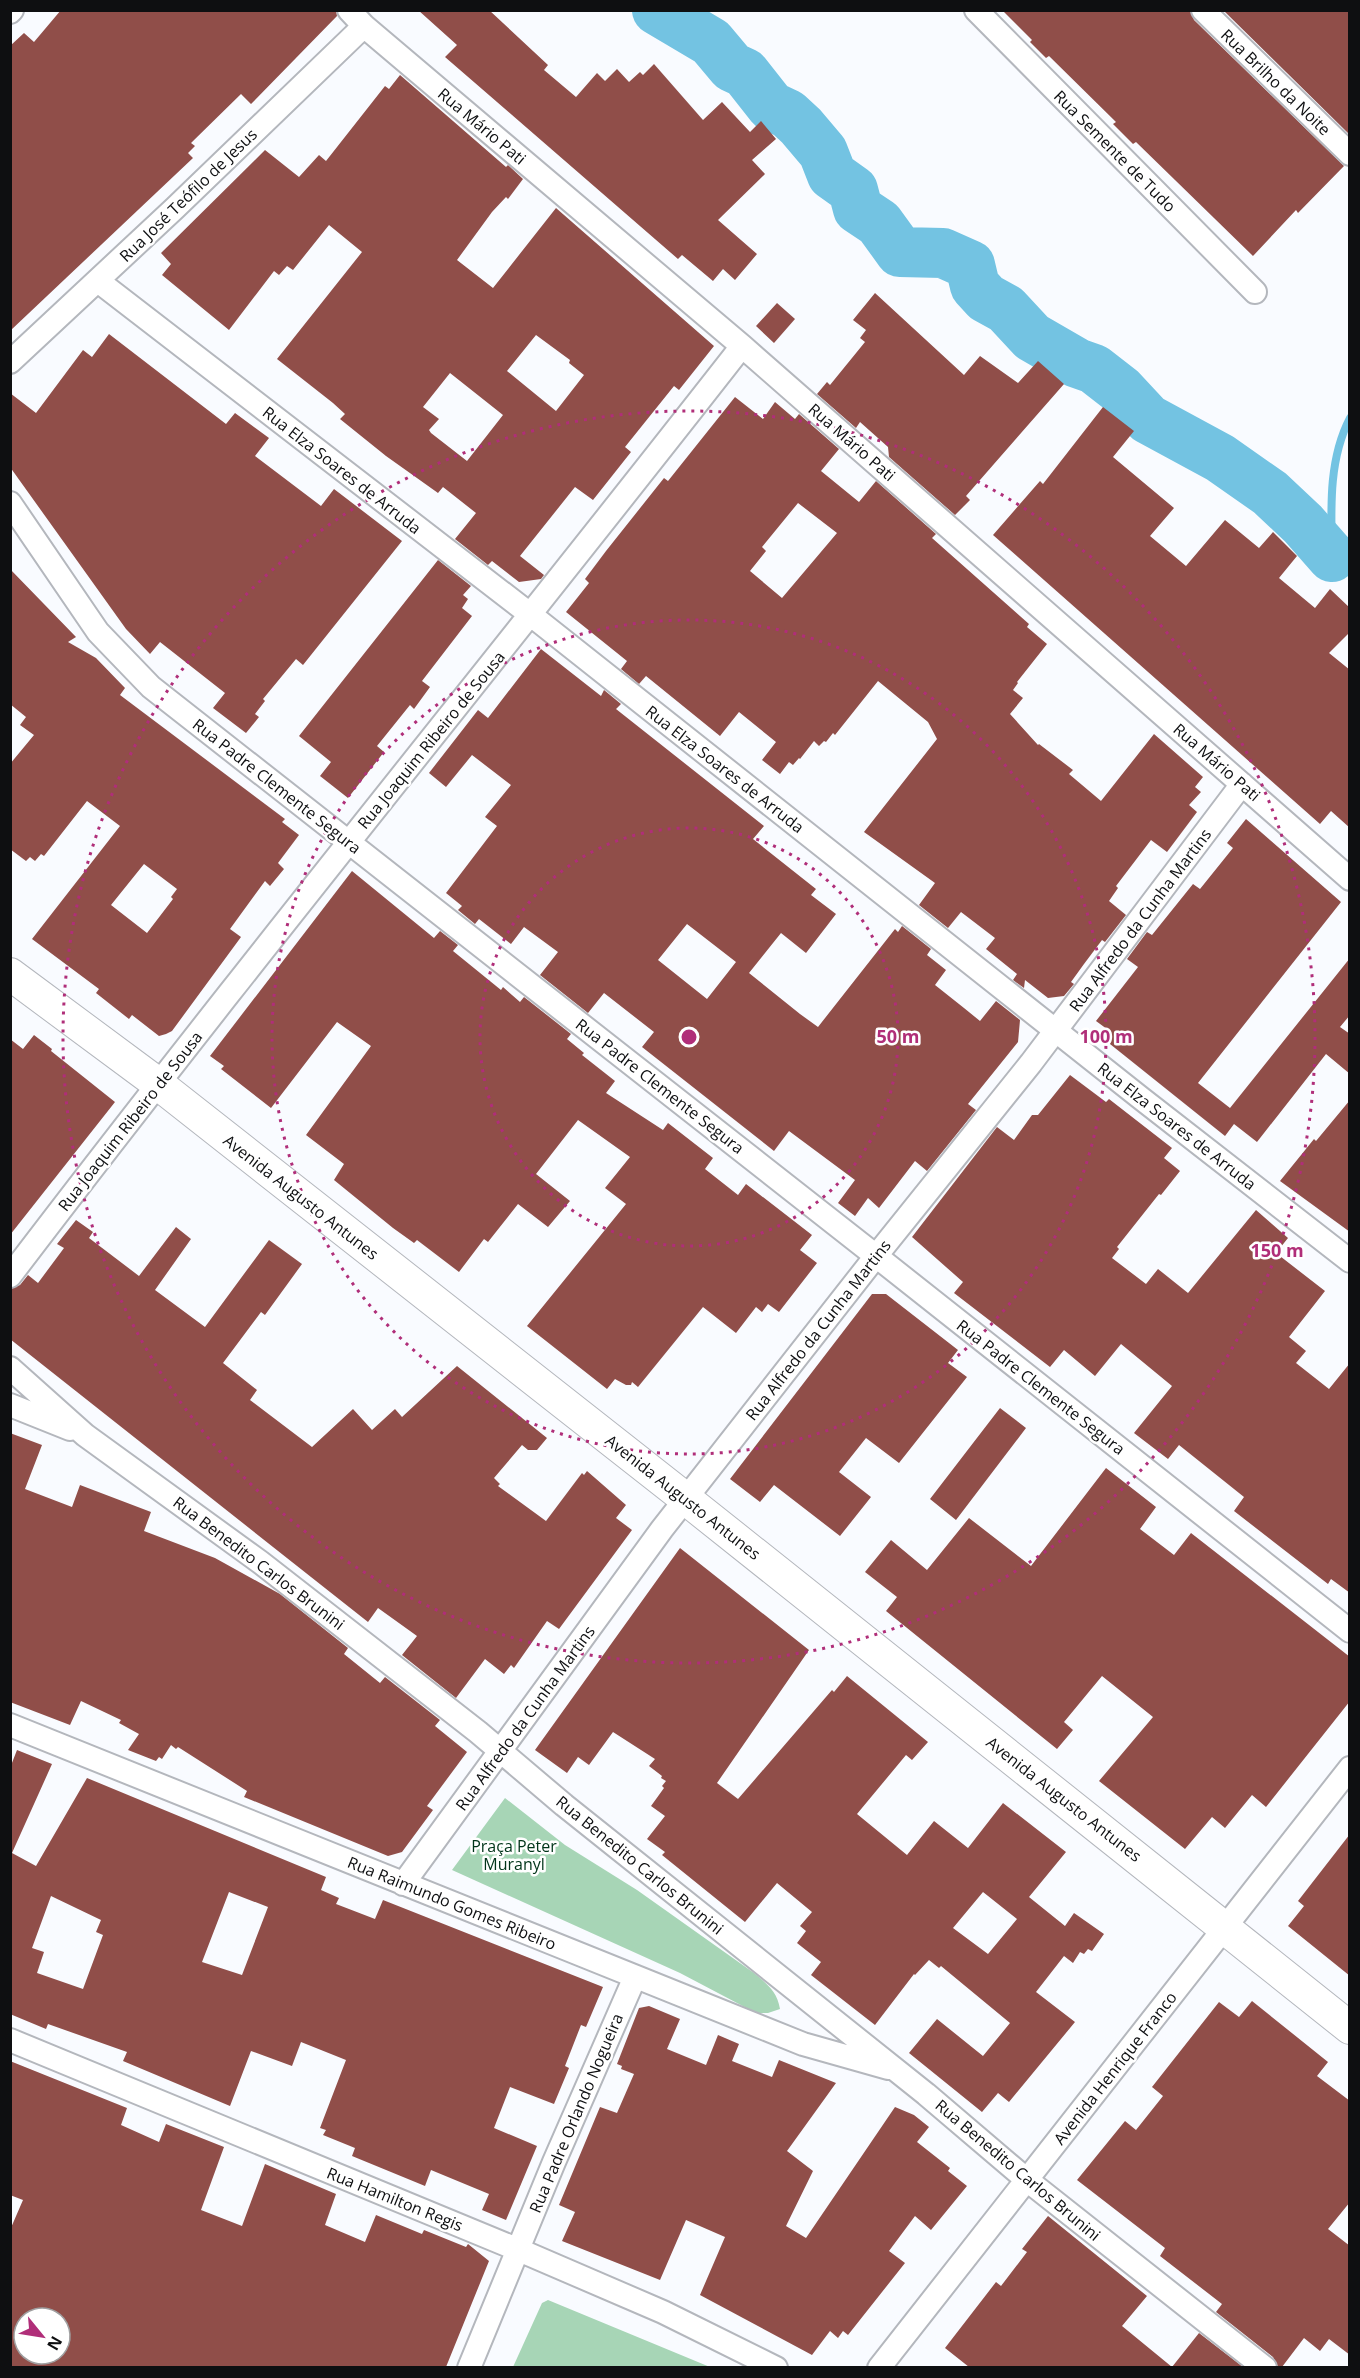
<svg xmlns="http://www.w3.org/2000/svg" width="1360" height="2378" font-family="'Open Sans',sans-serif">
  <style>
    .green { fill: #a7d5b6 }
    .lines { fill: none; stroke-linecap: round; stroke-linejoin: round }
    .stream { stroke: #73c3e2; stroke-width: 8 }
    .river { stroke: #73c3e2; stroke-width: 50 }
    .building { fill: #904e49; fill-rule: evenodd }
    .street-casing { stroke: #b4b7bd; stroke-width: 26 }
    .secondary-casing { stroke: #b4b7bd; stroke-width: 34 }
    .street { stroke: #fff; stroke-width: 22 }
    .secondary { stroke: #fff; stroke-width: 32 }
    .ring { fill: none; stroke: #b02e79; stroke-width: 3; stroke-dasharray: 3 6 }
    .labels { text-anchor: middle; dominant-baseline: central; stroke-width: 5; stroke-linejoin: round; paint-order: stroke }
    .street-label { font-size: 16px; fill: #0e0f11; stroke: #fff }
    .park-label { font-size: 16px; fill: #003419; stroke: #fff }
    .centre { fill: #b02e79; stroke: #fff; stroke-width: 3 }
    .ring-label { font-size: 18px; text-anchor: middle; font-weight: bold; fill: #b02e79; stroke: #fff; stroke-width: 5; stroke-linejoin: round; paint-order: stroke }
  </style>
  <rect width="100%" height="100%" fill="#f9fbff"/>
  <!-- green -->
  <path class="green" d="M505,1798L565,1845L637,1890L754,1973C767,1984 777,1991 780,2009L768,2013H756L680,1973L452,1870Z
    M548,2300L710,2367H513L542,2303Z"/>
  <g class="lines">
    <!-- stream -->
    <path class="stream" d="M1350,418C1328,460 1331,511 1332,557L1350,569"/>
    <!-- river -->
    <path class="river" d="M657,10L711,42L732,67L745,73L771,106L788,114L801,126L823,152L832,175L853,190L858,209L879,223L900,252L943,253L970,265L975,286L986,298L1006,309L1032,337L1077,363L1094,369L1121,390L1148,419L1220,458L1270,493L1303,524L1332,557"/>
  </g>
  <!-- building -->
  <path class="building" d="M61,10H336L337,16L251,104L241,94L191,143L195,146L188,153L193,158L10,331V46L24,33L34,42Z
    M418,10H489L548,65L544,70L576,97L597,73L605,81L617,69L629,82L640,72L643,75L654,64L703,120L722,102L750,132L761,121L776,139L752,160L765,174L718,220L757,254L735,280L723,269L713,281L682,255L678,259L445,57L457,45Z
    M1002,10H1190L1194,20L1344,166L1298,213L1296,210L1253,256L1136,142L1133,144L1113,124L1116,122L1049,56L1046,58L1030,42L1032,40Z
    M1223,10H1350V135Z
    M400,75L506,167L508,165L523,179L508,199L506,197L492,212L457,260L493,288L556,208L714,346L679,390L674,386L625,447L631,452L593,500L575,487L520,556L544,575L541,579L519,582L492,561L488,565L455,539L476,513L443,487L438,493L386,456L340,419L345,414L333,403L277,359L362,252L329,225L293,270L287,266L279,275L274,271L229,330L162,275L171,264L161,253L265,150L299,177L319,155L326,161L385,86L389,89ZM536,335L570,360L569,363L584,375L556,411L507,371ZM450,373L503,415L467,461L431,433L429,430L439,419L423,407Z
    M875,293L964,375L980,356L1018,383L1038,361L1064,384L966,496L970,500L955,515L889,457L888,447L860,422L856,428L817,394L827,382L830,385L865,342L860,338L866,330L853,320Z
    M777,303L795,319L774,343L756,326Z
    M109,334L226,424L235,413L269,438L255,456L321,506L334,489L402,541L303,665L296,659L263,699L265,701L255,714L259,717L246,733L213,708L225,693L160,642L150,654L126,629L10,467V393L36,413L83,350L92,357Z
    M735,397L763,419L775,402L795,419L799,414L839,449L821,471L859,502L876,481L936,534L932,538L1029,624L1027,627L1047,644L1017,682L1018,683L1013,690L1023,698L1010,714L1038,745L1039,744L1073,770L1069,774L1101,801L1154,734L1203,777L1195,787L1201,792L1189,805L1197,812L1167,852L1151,840L1116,886L1118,888L1109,901L1126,915L1105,942L1102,940L1084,964L1071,982L1074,984L1064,996L1048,998L1025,980L1024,988L1013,980L1017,974L986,949L995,938L961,912L948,928L919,905L935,883L864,832L937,739L928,722L878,681L835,735L833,733L826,742L824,741L819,746L814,741L800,759L799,758L793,765L789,762L780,774L762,760L776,742L739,712L720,736L646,676L639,684L621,669L627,661L566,612L589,583L585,579L606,551L664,478L668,481ZM798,503L837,533L782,598L750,571L766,551L762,547Z
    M1103,407L1134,431L1113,457L1174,508L1150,536L1186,566L1225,520L1259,548L1273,532L1297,556L1279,578L1315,608L1330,589L1350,608V632L1329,653L1350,670V828L1331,811L1320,824L993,535L1040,481L1043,484Z
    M438,560L471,586L463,595L468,599L462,608L472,616L422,681L430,687L414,709L410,705L377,746L384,752L348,798L320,776L331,762L299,736Z
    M10,569L76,637L68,642L96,658L125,688L120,695L285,819L282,822L299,835L278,863L284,869L270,886L265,881L230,929L241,937L172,1031L166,1034L159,1036L132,1015L129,1019L96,993L99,989L32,939L120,826L87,801L44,856L41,854L35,861L30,857L26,861L10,849V764L34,735L20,725L26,717L10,704ZM144,864L177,889L171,897L173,899L147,933L111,905Z
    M541,649L601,696L604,690L621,704L616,709L764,826L753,839L816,889L811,895L836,914L806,953L781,933L749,973L800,1014L818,1027L895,929L898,932L902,926L931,949L927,955L946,970L935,985L964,1008L980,1021L996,1001L1020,1020L1018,1042L968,1104L976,1110L927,1171L915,1161L879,1208L868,1198L855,1216L838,1203L855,1180L789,1131L774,1151L642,1047L654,1032L604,993L588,1013L540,975L558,952L524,927L511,944L479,919L475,924L458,910L462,906L446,893L497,826L485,817L511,785L472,755L446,787L429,773L478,710L488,718ZM687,924L736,962L707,999L658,960Z
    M1246,819L1341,902L1198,1083L1230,1108L1350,958V1015L1340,1027L1350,1034V1074L1326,1054L1257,1142L1234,1124L1225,1136L1105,1040L1111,1032L1096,1021L1138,967L1127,959L1147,932L1152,935L1193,884L1200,889L1233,848L1227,843Z
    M352,871L434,938L440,931L458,945L453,951L501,990L503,987L520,1002L524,997L571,1034L567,1039L584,1053L582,1055L615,1081L606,1093L663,1130L668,1123L713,1158L705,1169L738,1195L746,1184L812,1235L800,1250L817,1263L779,1312L768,1304L762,1312L756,1307L736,1333L703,1307L638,1387L632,1382L631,1385H626L615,1379L607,1389L527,1326L626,1204L605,1188L630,1157L578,1120L536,1174L570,1201L548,1227L518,1204L488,1242L484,1239L459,1272L417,1240L414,1243L393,1228L334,1180L344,1164L306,1135L371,1046L337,1022L271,1108L221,1069L224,1066L210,1056Z
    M34,1035L52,1049L51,1051L115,1102L10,1235V1039L23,1049Z
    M1070,1075L1106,1102L1109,1099L1172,1148L1164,1158L1180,1171L1161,1195L1159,1194L1117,1247L1119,1249L1112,1258L1146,1284L1158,1269L1188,1293L1256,1210L1288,1238L1276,1253L1325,1291L1289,1337L1306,1351L1296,1363L1329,1389L1350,1363V1593L1331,1579L1328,1584L1234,1511L1244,1497L1179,1445L1168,1459L1134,1433L1172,1386L1121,1344L1095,1376L1064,1350L1050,1367L954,1293L963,1282L912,1237L997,1127L1014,1140L1032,1115H1038Z
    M1350,1100V1232L1280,1181L1314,1139L1316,1141Z
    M76,1220L93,1232L89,1238L139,1276L176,1227L191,1239L155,1290L205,1327L269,1240L302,1264L265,1315L261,1312L223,1363L257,1390L250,1400L312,1447L353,1409L372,1430L395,1409L402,1417L457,1366L547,1438L537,1450H528L522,1445L494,1478L500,1484L498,1486L546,1521L582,1473L584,1475L587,1471L626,1505L616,1518L632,1530L559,1629L547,1621L514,1668L511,1665L504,1674L485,1659L456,1698L402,1655L417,1636L378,1608L368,1622L10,1339V1289L20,1285L28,1275L38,1283L64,1248L57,1244Z
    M872,1294H886L958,1350L948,1363L967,1377L899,1463L866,1438L839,1472L871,1497L840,1536L774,1485L760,1502L730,1479Z
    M1000,1408L1026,1428L956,1520L930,1499Z
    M10,1433L42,1445L25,1489L72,1507L80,1485L151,1512L144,1531L215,1558L280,1594L348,1648L344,1654L380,1683L385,1677L440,1720L435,1726L467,1752L427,1806L433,1810L402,1852L388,1856L244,1797L247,1791L178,1747L176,1749L171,1745L162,1759L159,1757L156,1761L128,1750L139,1734L119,1723L121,1720L81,1701L70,1725L10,1702Z
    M1106,1468L1156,1507L1140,1529L1174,1555L1191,1533L1350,1657V1701L1266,1807L1252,1795L1225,1828L1212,1817L1185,1849L1099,1781L1153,1717L1102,1676L1064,1722L1073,1730L1057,1749L886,1611L897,1597L865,1572L891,1540L927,1570L969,1518L1031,1566Z
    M680,1548L809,1650L717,1783L738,1799L832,1690L834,1692L847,1676L928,1742L912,1760L906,1755L857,1814L907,1855L934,1821L968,1848L1003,1803L1066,1852L1029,1897L1065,1926L1074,1913L1104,1934L1092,1951L1088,1949L1084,1954L1080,1952L1073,1963L1064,1956L1036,1992L1075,2022L1009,2102L998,2093L982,2112L909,2053L937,2019L983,2056L1010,2023L941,1966L939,1968L929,1960L915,1975L914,1974L875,2025L811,1975L821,1962L797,1943L806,1931L800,1926L812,1912L777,1883L745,1922L662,1855L665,1852L647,1839L665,1816L651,1806L664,1788L662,1786L666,1781L661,1778L662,1776L649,1766L655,1759L613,1732L589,1765L578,1757L567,1773L535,1750ZM983,1892L1017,1919L988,1954L953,1928Z
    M17,1750L52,1764L12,1853L36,1866L87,1778L326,1877L321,1890L339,1898L336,1904L375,1919L383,1900L603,1987L586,2027L581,2025L565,2066L569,2068L554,2104L510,2087L494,2128L537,2146L506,2220L482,2210L489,2194L431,2170L425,2186L352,2156L355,2148L323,2135L326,2130L320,2128L346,2060L301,2042L292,2066L251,2051L230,2106L123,2061L127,2052L48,2024L46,2029L10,2014V1768ZM229,1892L268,1907L242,1975L202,1962ZM51,1896L101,1920L96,1932L103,1935L83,1989L37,1973L44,1952L32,1948Z
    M1350,1834V1976L1288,1926L1304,1906L1298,1901Z
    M1252,2001L1328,2062L1317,2076L1350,2101V2202L1328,2229L1350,2246V2355L1329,2339L1320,2351L1304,2338L1282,2367H1278L1273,2357L1216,2312L1222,2304L1160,2256L1165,2248L1077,2180L1125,2121L1136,2130L1163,2096L1152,2087L1219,2002L1239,2017Z
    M649,2006L680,2019L667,2049L706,2065L718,2035L739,2044L732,2061L772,2077L779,2060L836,2083L787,2151L813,2171L786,2226L806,2238L895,2107L914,2115L929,2127L917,2142L950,2168L948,2171L967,2186L931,2230L915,2216L889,2251L905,2263L848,2335L843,2331L838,2338L830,2331L812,2355L700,2295L725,2237L686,2220L660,2280L562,2241L575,2212L559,2205L600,2107L617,2113L634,2074L621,2069L622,2066L617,2064L639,2008Z
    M10,2061L127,2108L121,2125L159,2142L166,2124L224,2147L201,2210L242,2226L265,2164L336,2194L325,2225L365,2242L376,2215L422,2234L424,2230L466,2247L468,2244L489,2261L446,2367H10V2230L23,2200L10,2195ZM24,2318H60V2354H24Z
    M1048,2216L1147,2296L1122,2326L1172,2367L1199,2333L1243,2367H969L945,2348L996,2282L1001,2286L1027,2252L1022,2249Z"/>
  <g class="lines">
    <!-- street casing -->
    <g class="street-casing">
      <path id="street" d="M349,10L364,26L742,346L1350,879
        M976,10L1255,292
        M1203,10L1350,154
        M10,12L12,10
        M98,281L531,615L1142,1099L1350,1261
        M10,362L175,208L364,26
        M10,503L98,632L151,687L876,1256L1350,1631
        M10,1276C249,962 499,657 742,346
        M10,1368L85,1435L260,1562L478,1732L564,1805L926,2094L1027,2180L1265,2368
        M10,1405L70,1429
        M10,1725L803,2044L888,2068
        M403,1884L662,1529L876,1256L1031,1063L1242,784
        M10,2040L519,2250L663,2312L776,2368
        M469,2368L554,2162L635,1977
        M879,2368L1350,1768"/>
    </g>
    <!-- secondary casing -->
    <g class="secondary-casing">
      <path id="secondary" d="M10,974L157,1083L686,1499L1350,2028"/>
    </g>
    <!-- street -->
    <use href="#street" class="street"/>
    <!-- secondary -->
    <use href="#secondary" class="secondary"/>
  </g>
  <!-- distance rings -->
  <g class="ring">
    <circle cx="689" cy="1037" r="209"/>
    <circle cx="689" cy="1037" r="417"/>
    <circle cx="689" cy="1037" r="626"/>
  </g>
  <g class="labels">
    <!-- street labels -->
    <g class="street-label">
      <text transform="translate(1276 82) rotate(44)">Rua Brilho da Noite</text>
      <text transform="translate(482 126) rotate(40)">Rua Mário Pati</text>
      <text transform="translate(1115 151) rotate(45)">Rua Semente de Tudo</text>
      <text transform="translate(188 195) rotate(-44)">Rua José Teófilo de Jesus</text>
      <text transform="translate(852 442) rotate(41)">Rua Mário Pati</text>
      <text transform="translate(342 470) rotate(38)">Rua Elza Soares de Arruda</text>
      <text transform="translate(431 740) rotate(-51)">Rua Joaquim Ribeiro de Sousa</text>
      <text transform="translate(1217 762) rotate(41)">Rua Mário Pati</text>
      <text transform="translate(725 769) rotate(38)">Rua Elza Soares de Arruda</text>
      <text transform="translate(277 786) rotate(38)">Rua Padre Clemente Segura</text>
      <text transform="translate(1140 920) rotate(-53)">Rua Alfredo da Cunha Martins</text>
      <text transform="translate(660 1086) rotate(38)">Rua Padre Clemente Segura</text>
      <text transform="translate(130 1121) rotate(-52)">Rua Joaquim Ribeiro de Sousa</text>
      <text transform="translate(1177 1126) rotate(38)">Rua Elza Soares de Arruda</text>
      <text transform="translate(301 1197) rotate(38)">Avenida Augusto Antunes</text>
      <text transform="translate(818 1330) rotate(-52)">Rua Alfredo da Cunha Martins</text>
      <text transform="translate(1041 1387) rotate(38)">Rua Padre Clemente Segura</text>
      <text transform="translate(683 1497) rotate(38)">Avenida Augusto Antunes</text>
      <text transform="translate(259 1563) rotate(37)">Rua Benedito Carlos Brunini</text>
      <text transform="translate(525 1718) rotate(-54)">Rua Alfredo da Cunha Martins</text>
      <text transform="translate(1064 1799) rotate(38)">Avenida Augusto Antunes</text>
      <text transform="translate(640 1865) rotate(39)">Rua Benedito Carlos Brunini</text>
      <text transform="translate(452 1903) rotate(22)">Rua Raimundo Gomes Ribeiro</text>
      <text transform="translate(1115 2068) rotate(-52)">Avenida Henrique Franco</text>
      <text transform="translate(576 2113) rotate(-67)">Rua Padre Orlando Nogueira</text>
      <text transform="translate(1018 2170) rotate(40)">Rua Benedito Carlos Brunini</text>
      <text transform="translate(395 2199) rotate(22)">Rua Hamilton Regis</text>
    </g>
    <!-- park labels -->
    <g class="park-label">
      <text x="514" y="1846">Praça Peter<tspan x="514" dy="18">Muranyl</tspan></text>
    </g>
  </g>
  <circle cx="689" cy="1037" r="9" class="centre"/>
  <g class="ring-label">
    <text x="898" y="1043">50 m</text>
    <text x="1106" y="1043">100 m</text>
    <text x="1277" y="1257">150 m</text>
  </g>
  <!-- border -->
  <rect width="1360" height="2378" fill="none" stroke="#0e0f11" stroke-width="24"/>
  <!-- north arrow -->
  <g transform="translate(42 2336) rotate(120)"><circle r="28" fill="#ffffff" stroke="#9f9fa0" stroke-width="1.5"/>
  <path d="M0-4.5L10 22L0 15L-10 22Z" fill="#b02e79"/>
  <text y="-9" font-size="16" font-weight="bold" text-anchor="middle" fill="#0e0f11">N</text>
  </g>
</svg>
